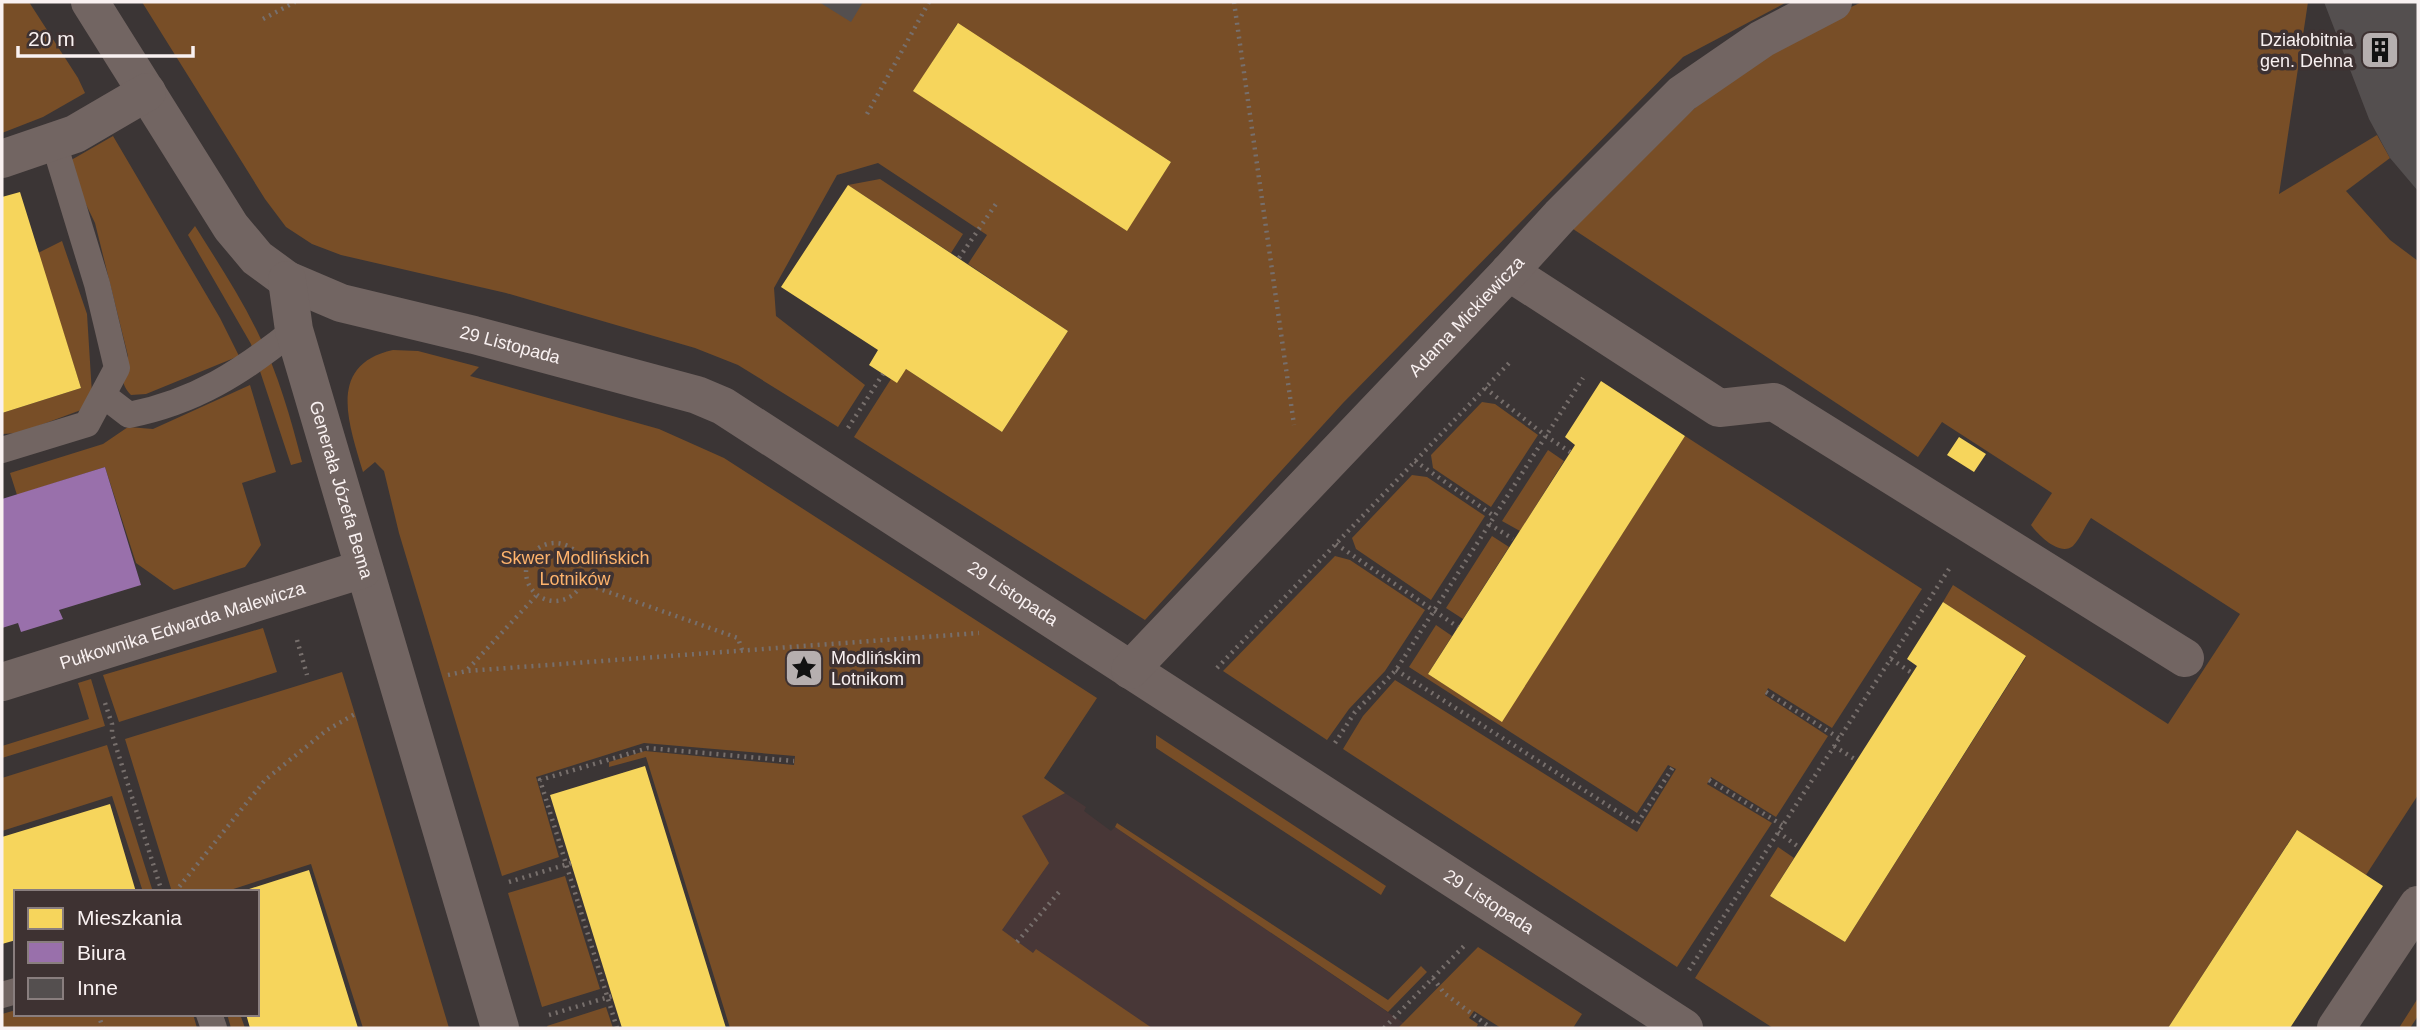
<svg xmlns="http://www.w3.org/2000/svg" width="2420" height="1030" font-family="Helvetica,sans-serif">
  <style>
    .built { fill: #483737 }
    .green { fill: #784e27; fill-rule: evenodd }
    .homes { fill: #f6d55c }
    .offices { fill: #9970ab }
    .building { fill: #544f4f }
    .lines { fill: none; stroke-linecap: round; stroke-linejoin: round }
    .path { stroke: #776f6c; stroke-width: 4.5; stroke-dasharray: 2 5; stroke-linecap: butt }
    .service { stroke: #726562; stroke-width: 26 }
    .minor { stroke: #726562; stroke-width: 38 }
    .labels { text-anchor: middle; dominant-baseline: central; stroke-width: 7; stroke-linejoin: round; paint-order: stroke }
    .poi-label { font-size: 18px; fill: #f9f1f1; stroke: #3e3232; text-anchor: end }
    .street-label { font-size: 18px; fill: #f9f1f1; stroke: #3e3232 }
    .park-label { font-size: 18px; fill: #feb36c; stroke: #3e3232 }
  </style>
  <rect width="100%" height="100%" fill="#3b3535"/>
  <!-- built -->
  <path class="built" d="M1065,793L1086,807L1084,811L1111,831L1115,827L1411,1028H817L788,937Z"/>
  <!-- green -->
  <path class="green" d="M2,2H29L78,78L85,93L43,117L2,133Z
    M142,2H1787L1683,57L1343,403L1145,620L854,437L891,379L906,369L1002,432L1068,331L968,264L987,235L878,163L837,175L774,288L776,316L865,385L838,427L738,365L695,348L506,293L341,255L312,244L286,227L265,199ZM957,24L1171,162L1127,230L914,91Z
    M1862,2H2308L2279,194L2377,135L2390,158L2346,191L2390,240L2418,261V795L2366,875L2296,831L2168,1028H1773L1695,978L1778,847L1794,858L1770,896L1845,942L2026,657L1943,602L1953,585L2168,724L2240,614L2091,518C2085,526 2080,539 2073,546C2060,557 2038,535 2031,525L2052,493L1942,422L1918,457L1570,227L1645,149L1778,40Z
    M113,136L220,318L239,356L146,394L131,395C119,383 122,371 128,356L95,223L66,163Z
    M880,179L963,234L951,253L848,185Z
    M195,226C217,261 240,296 258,333C278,373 291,419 302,462L291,465L251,344L188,235Z
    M62,241L87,314L92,394L81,410L19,433L2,434V413L81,388L38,253Z
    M393,350L418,351L479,367L470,376L659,429L724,458L1097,698L1044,778L1065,793L1022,816L1049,863L1002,930L1033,953L1036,949L1152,1028H730L646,757L609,767V762L645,751L794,765L795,756L644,743L536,777L559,857L502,876L399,533L384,471L375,462L363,472C349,424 326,365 393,350Z
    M250,385L276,472L242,483L261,545L245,567L174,590L136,563L105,467L17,495L10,473L103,444L128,427L153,429Z
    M1482,402L1495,404L1538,435L1491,507L1433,468L1431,455Z
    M1685,436L1922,589L1832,728L1768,688L1765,695L1828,736L1776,817L1711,777L1707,784L1772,823L1677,967L1343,749L1363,716L1395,680L1637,832L1676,769L1668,765L1637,813L1409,667L1436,625L1452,636L1428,674L1502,721Z
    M1548,450L1564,461L1520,531L1502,521Z
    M1412,475L1427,477L1485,516L1431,600L1356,549L1352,538Z
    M1492,536L1509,547L1463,619L1446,608Z
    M1335,556L1350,560L1425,610L1385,671L1349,709L1327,740L1223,671Z
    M263,628L277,672L119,722L103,675Z
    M342,672L355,714L449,1028H363L311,864L224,892H172L125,739Z
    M91,679L105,726L2,758V746L89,719L78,683Z
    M1156,735L1386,886L1381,895L1156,748Z
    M107,745L153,892H143L112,796L2,831V778Z
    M1117,823L1388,1000L1421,966L1427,972L1388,1012L1115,827Z
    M565,876L600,989L542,1007L508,893Z
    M1478,947L1582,1014L1573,1028H1501L1474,1011L1469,1018L1478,1024L1476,1028H1398Z
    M2418,998V1016L2410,1028H2399Z
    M606,1007L613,1028H548L547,1026Z
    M16,1010V1014H193L197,1028H2V1014Z
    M227,1014H240L245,1028H231Z"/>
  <!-- homes -->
  <path class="homes" d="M958,23L1171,162L1127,231L913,91Z
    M848,185L1068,331L1002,432L906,369L897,383L869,365L878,350L781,287Z
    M20,192L81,388L2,413V197Z
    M1601,381L1685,436L1502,722L1428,674L1575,445L1565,437Z
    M1959,437L1986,454L1974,472L1947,455Z
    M1943,602L2026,656L1845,942L1770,896L1917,666L1907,659Z
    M645,766L726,1028H622L612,996L550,795Z
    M110,804L136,892H16V940L2,944V837Z
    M2297,830L2383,886L2290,1028H2168Z
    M309,870L358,1028H250L246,1014H257V892L243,891Z"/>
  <!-- offices -->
  <path class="offices" d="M105,467L141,585L59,610L63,619L21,632L18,623L2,628V499Z"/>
  <!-- building -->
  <path class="building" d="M819,2H863L851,22Z
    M2324,2H2418V191L2390,158L2369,119Z"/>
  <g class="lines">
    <!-- path -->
    <path class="path" d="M1234,2L1294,425
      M263,19L295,2
      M867,114L929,2
      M959,258L998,201
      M1485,388L1546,436L1570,452
      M848,428L883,374
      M1415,461L1494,516
      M1489,524L1513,539
      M526 572a29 29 0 1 1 58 0a29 29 0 1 1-58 0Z
      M1336,544L1458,627
      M583,583L738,638L742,650
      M297,640L307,675
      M1891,659L1912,673
      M1217,668L1512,360
      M468,669L536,596
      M1396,670L1637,824L1673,767
      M448,675L467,671L979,633
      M1766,692L1839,738
      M105,703L112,724V734L162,892
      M1335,743L1355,712L1396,670L1583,378
      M1834,746L1856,760
      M1709,780L1782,825
      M1778,832L1800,848
      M509,882L571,863
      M175,892L265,780L327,730L355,714
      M1017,942L1059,892
      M1689,970L1949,569
      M1433,978L1444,993L1491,1028
      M98,1014L103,1028
      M549,1015L612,996
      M617,1028L540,780L648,748L794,761
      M1384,1028L1464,946"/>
    <!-- service -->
    <path class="service" d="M103,395L129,415C195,402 242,372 294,330
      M2,450L87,424L117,368L97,284L54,143
      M2,995L16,991
      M209,1014L214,1028"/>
    <!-- minor -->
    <g class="minor">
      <path id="s1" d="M90,2L231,227L257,258L287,280L341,303L474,335L697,395L723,406L1684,1028"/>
      <path d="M2,159L75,134L147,92"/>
      <path d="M1509,272L1719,408L1774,402L2185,658"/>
      <path id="s2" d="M287,280L294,330L500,1028"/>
      <path id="s3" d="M1130,670L1509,272L1560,216L1682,94L1762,39L1833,2"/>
      <path id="s4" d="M2,682L363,569"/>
      <path d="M2336,1028L2418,905"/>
    </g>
  </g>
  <!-- icons -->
  <defs>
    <g id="building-square" transform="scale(2.0125)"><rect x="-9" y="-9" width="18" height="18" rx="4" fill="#b6afaf" stroke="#3e3232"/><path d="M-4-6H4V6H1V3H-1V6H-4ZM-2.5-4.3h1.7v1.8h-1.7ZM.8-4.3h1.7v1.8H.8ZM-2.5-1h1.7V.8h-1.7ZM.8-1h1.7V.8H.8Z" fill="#111"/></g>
    <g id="sight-square" transform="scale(2.0125)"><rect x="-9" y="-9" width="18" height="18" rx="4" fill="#b6afaf" stroke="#3e3232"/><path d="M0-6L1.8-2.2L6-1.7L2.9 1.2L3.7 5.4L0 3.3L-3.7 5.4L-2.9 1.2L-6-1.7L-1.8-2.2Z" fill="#111"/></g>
  </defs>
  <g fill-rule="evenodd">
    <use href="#building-square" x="2380" y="50"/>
    <use href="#sight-square" x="804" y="668"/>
  </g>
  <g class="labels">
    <!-- poi labels -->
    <g class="poi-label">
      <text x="2353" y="40">Działobitnia<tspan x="2353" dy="21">gen. Dehna</tspan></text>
      <text x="831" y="658" text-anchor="start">Modlińskim<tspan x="831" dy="21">Lotnikom</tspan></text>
    </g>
    <!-- street labels -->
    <g class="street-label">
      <text stroke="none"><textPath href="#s3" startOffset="488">Adama Mickiewicza</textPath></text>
      <text stroke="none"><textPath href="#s1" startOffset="576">29 Listopada</textPath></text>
      <text stroke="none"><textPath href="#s2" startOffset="217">Generała Józefa Bema</textPath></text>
      <text stroke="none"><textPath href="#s1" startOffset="1143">29 Listopada</textPath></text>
      <text stroke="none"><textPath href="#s4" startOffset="189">Pułkownika Edwarda Malewicza</textPath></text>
      <text stroke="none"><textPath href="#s1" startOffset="1710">29 Listopada</textPath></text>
    </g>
    <!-- park labels -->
    <g class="park-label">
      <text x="575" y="558">Skwer Modlińskich<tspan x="575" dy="21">Lotników</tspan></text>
    </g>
  </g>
  <!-- border -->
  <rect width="2420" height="1030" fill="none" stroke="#f9f1f1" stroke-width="7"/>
  <!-- legend -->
  <rect x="14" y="890" width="245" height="126" fill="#3e3232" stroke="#897e7e" stroke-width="2"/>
  <rect x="28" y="908" width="35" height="21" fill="#f6d55c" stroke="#897e7e" stroke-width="2"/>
  <text x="77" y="925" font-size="21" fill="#f9f1f1">Mieszkania</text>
  <rect x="28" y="942" width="35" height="21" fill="#9970ab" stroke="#897e7e" stroke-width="2"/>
  <text x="77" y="960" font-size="21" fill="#f9f1f1">Biura</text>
  <rect x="28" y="978" width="35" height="21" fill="#544f4f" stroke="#897e7e" stroke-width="2"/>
  <text x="77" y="995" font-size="21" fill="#f9f1f1">Inne</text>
  <!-- scale -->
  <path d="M18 46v10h175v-10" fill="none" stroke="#f9f1f1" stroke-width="3.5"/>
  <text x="28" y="46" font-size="21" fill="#f9f1f1" stroke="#3e3232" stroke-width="5" paint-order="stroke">20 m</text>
</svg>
